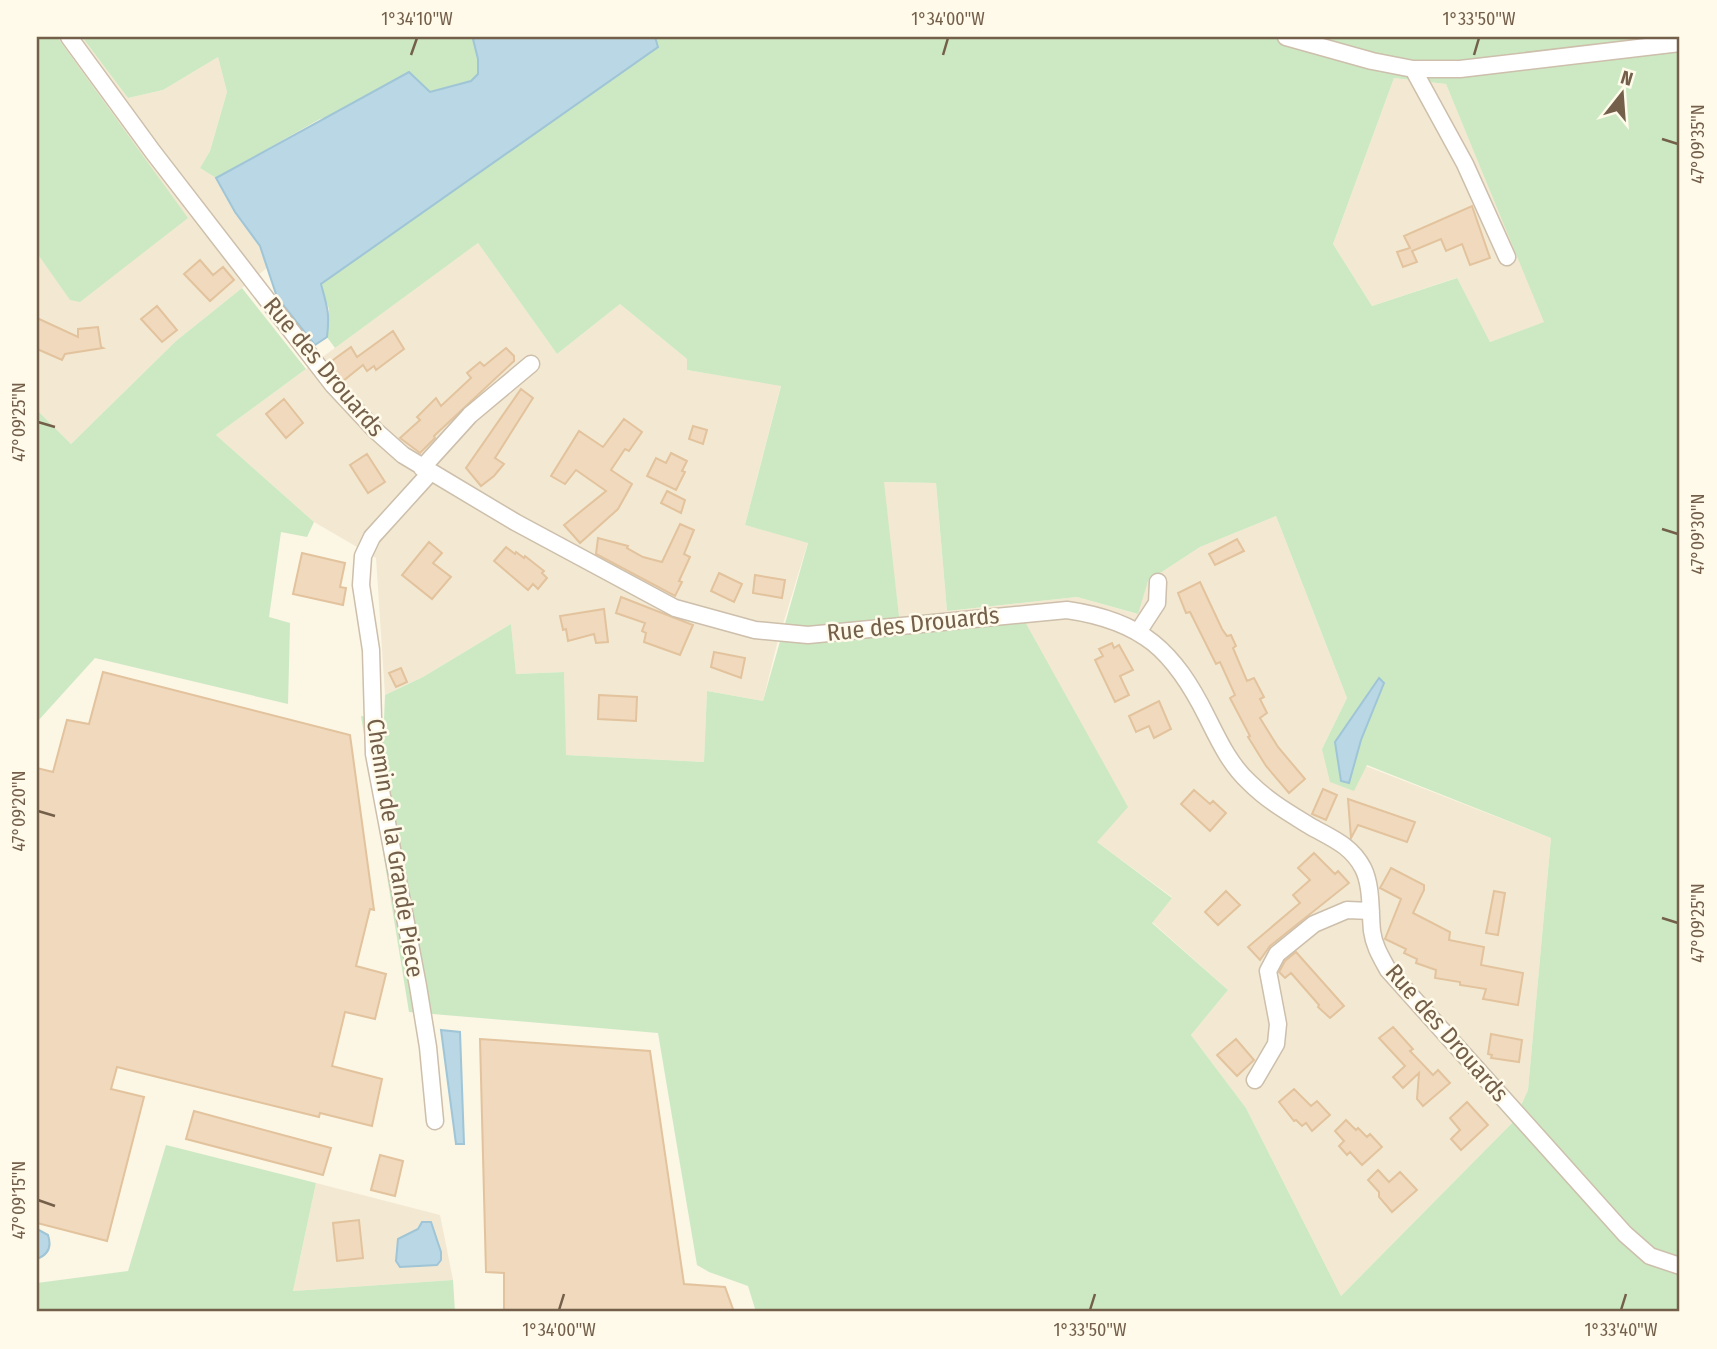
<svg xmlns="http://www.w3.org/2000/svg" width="1717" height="1349" font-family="'Fira Sans Condensed',sans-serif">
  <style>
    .residential { fill: #f3e9d2 }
    .green { fill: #cce9c3; fill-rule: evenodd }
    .water { fill: #b9d7e5; stroke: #9fc5d6; stroke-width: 2 }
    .building { fill: #f0d9bc; stroke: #e2c39d; stroke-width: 2 }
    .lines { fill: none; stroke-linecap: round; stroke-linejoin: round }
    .minor-casing { stroke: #cdbfab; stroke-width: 19 }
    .minor { stroke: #fff; stroke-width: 16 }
    .ticks { fill: none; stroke: #735f4a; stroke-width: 2.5 }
    .labels { text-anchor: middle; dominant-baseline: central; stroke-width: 5; stroke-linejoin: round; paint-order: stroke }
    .street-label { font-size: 24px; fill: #735f4a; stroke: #fffaea }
    .neatline { fill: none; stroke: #735f4a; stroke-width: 2.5 }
    .ticks-label { font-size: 18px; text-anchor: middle; fill: #735f4a }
  </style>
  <rect width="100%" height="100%" fill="#fcf6e4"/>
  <!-- residential -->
  <path class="residential" d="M37,37H82L128,98L163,90L218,57L227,92L210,151L200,168L216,178L235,212L260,246L268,267L176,341L71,444L37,410Z
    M1394,78L1446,84L1545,322L1490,342L1456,278L1372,306L1333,244Z
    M478,243L557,354L620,304L687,359V370L781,385L745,525L808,542L777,644L763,701L707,691L704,762L565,755L564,672L516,674L511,624L423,677L385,695L376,558L314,522L216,435Z
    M883,482L936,483L947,611L1077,597L1137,614L1148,581L1200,547L1276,516L1347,698L1322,749L1551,838L1528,1090L1514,1121L1341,1296L1246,1108L1191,1035L1228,990L1152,922L1172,897L1097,842L901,634Z
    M316,1183L440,1215L453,1280L293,1291Z"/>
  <!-- green -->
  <path class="green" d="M37,37H57L188,218L80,302L70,300L37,253Z
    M82,37H477L473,39L478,59V74L471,81L320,119L216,178L200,168L210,151L227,92L218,57L163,90L128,98Z
    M655,37H1680V1312H756L748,1286L709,1272L697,1265L658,1033L409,1012L361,716L384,720L385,695L423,677L511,624L516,674L564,672L566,755L704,762L707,691L763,701L808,543L745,525L781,386L687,370V359L620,304L557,354L478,243L335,348L327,337L329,309L320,285L658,47ZM1394,78L1446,84L1544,322L1490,342L1457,278L1372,306L1333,244ZM884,482L936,483L947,611L1077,597L1138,614L1148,581L1200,547L1276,516L1347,698L1322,749L1330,782L1354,791L1367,765L1551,838L1528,1090L1514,1121L1341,1296L1246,1108L1191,1035L1228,990L1152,923L1172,898L1097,842L1128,807L1024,620L901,634Z
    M242,288L306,369L216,435L314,522L307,537L281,532L269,617L290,623L288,704L95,658L37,722V410L71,444L176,341Z
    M166,1145L316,1183L293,1291L453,1280L455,1312H37V1283L128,1271Z"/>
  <!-- water -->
  <path class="water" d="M477,37H655L658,47L321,284C327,307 330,312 327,337L315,345L277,297L260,246L235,212L216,178L409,72L430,92L471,81L478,74V59L473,39Z
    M1379,678L1384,683L1361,740L1349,783L1341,781L1335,742Z
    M441,1030L460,1032L464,1144H456Z
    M422,1222H431L441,1252V1260L437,1265L400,1267L396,1261L398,1239L418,1229Z
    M37,1229L48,1235C52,1247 48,1255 37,1259Z"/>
  <!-- building -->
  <path class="building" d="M1472,206L1490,258L1470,265L1462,244L1446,251L1441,239L1412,251L1417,262L1403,267L1397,252L1410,248L1404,236Z
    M200,260L213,275L223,267L234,280L210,301L184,274Z
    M157,306L177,330L162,342L141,319Z
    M37,318L78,337V329L98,327L101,347L103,348L65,354L62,360L37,349Z
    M393,331L404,349L376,370L374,366L367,371L363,365L343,381L329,363L351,347L357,357Z
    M506,348L514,356V361L434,436L435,438L420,453L400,438L420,420L417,417L436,398L441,406L471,378L467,373L480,362L484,366Z
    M521,389L533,398L495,458L504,464L494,476L481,486L466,468Z
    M284,399L303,423L286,438L266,414Z
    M624,419L642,432L629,451L625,449L611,470L632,484L618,509L580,543L564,525L606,491L576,470L565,484L551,476L579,431L603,447Z
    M693,426L707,430L703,444L689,439Z
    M671,453L687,461L682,471L685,472L676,490L647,476L656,458L666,463Z
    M367,454L385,482L368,493L350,465Z
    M667,491L685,500L681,513L661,503Z
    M680,524L694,530L684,554L690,557L679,581L682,582L675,596L596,554L598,538L628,546L627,548L643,557L662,562Z
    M1237,539L1244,551L1215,565L1209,554Z
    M429,542L442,553L433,563L451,577L432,599L402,575Z
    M506,547L515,554L516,552L524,558L525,556L544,571L542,573L547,578L538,589L533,584L528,590L494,561Z
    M302,553L345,563L340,587L346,588L343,605L293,594Z
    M719,573L742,584L734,602L711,591Z
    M755,575L785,580L782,598L753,593Z
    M1200,582L1222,629L1227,636L1231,635L1236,646L1233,648L1247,681L1254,678L1264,697L1260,699L1267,713L1260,718L1278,747L1305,779L1289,793L1266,766L1248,737L1250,736L1230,698L1235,695L1220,662L1216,664L1190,612L1186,613L1178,593Z
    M621,597L693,625L680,655L644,642L646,633L642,631L645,623L616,613Z
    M604,609L608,642L596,643L594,634L568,641L566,629L563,630L560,616Z
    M1112,643L1114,648L1119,645L1133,670L1120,676L1129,695L1115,702L1095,660L1103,656L1099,649Z
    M714,652L745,658L741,678L711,667Z
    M401,668L407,682L396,687L389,673Z
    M103,672L350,735L374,910L370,909L356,966L386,974L375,1019L345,1012L332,1066L382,1079L372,1126L320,1113L319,1117L117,1067L111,1089L144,1097L107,1241L37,1223V768L53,772L67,720L89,724Z
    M599,695L637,697L636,721L598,719Z
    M1159,701L1171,729L1154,738L1149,726L1136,732L1129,716Z
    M1323,789L1337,795L1326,820L1312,814Z
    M1194,790L1210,804L1213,801L1226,813L1210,831L1181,804Z
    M1348,799L1415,822L1407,842L1358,825L1351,838Z
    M1314,853L1335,874L1338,871L1349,883L1270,946L1260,960L1248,947L1300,903L1293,895L1310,880L1298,868Z
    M1391,868L1424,885V890L1413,913L1450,932L1449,940L1484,947L1481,965L1523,973L1518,1005L1483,999L1486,989L1460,985V982L1435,978L1436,970L1416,963L1417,959L1404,953L1406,949L1385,939L1401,899L1380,888Z
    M1226,891L1240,905L1218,925L1205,912Z
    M1494,891L1505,893L1498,935L1486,933Z
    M1296,952L1344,1006L1330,1018L1318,1007L1319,1005L1291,973L1285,978L1279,972L1285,961Z
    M1393,1027L1413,1049L1410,1051L1433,1075L1438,1070L1450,1083L1423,1106L1417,1099L1419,1073L1403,1088L1393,1077L1405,1066L1379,1038Z
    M1491,1034L1522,1040L1519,1062L1491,1058L1492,1055L1488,1054Z
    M480,1039L650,1051L684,1284L725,1287L734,1312H504V1273L486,1272Z
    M1236,1039L1254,1060L1237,1076L1217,1055Z
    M1294,1089L1311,1106L1317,1101L1330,1115L1312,1131L1306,1123L1302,1126L1296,1120L1294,1121L1279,1102Z
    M1467,1102L1488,1125L1461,1150L1451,1139L1460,1130L1450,1118Z
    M194,1111L331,1148L323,1175L186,1139Z
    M1346,1120L1356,1130L1358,1128L1367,1137L1370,1134L1382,1147L1362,1165L1350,1152L1347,1155L1339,1146L1344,1141L1335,1131Z
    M380,1155L403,1161L395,1196L371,1190Z
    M1378,1170L1389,1182L1400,1172L1417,1190L1392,1212L1379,1197V1192L1368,1180Z
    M359,1220L363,1258L337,1261L333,1223Z"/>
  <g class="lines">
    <!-- minor casing -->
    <g class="minor-casing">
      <path id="minor" d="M69,37L153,152L333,385L376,431L403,455L515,522L675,608L755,630L808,635L1067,610C1143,621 1174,651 1207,717C1219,741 1230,765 1250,783C1268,801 1289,813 1310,826C1331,838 1351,845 1363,868C1372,886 1370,911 1372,931C1374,946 1381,957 1388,970L1625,1234L1650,1256L1680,1266
        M1286,37L1372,61L1413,69H1460L1680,43
        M1413,69L1465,164L1507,257
        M422,468L470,415L531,364
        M430,473L372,537L363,556L361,585L371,650L374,754L418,986L428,1047L435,1121
        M1138,632L1157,603L1158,582
        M1255,1080L1276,1044L1278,1024L1268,971L1277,954L1314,924L1347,910L1371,911"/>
    </g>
    <!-- minor -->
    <use href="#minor" class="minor"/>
  </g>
  <!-- ticks -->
  <path class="ticks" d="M411,55L417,38M943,55L948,38M1474,55L1479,38M1662,139L1678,144M38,422L55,427M1662,529L1678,534M38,811L55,816M1662,918L1678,923M38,1200L55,1206M559,1310L564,1294M1090,1310L1095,1294M1621,1310L1626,1294"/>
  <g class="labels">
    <!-- street labels -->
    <g class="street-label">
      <text transform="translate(324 367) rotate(50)">Rue des Drouards</text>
      <text transform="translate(913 624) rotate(-6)">Rue des Drouards</text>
      <text transform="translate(395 848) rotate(81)">Chemin de la Grande Piece</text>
      <text transform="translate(1447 1033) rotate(49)">Rue des Drouards</text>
    </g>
  </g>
  <!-- border -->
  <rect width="1717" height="1349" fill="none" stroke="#fffaea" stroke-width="77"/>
  <!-- north arrow -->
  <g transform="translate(1622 94) rotate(17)" stroke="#fffaea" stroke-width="5" paint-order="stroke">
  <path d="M0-5L12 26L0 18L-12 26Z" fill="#735f4a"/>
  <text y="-10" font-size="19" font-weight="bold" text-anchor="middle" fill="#735f4a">N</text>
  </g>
  <rect x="38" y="38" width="1640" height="1272" class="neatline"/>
  <g class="ticks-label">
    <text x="417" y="25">1°34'10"W</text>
    <text x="948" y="25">1°34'00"W</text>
    <text x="1479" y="25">1°33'50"W</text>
    <text transform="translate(1698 144) rotate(-90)" y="6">47°09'35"N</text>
    <text transform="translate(19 422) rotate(-90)" y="6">47°09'25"N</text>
    <text transform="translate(1698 534) rotate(-90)" y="6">47°09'30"N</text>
    <text transform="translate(19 811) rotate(-90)" y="6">47°09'20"N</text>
    <text transform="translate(1698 923) rotate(-90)" y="6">47°09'25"N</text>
    <text transform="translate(19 1200) rotate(-90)" y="6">47°09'15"N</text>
    <text x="559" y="1336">1°34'00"W</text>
    <text x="1090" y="1336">1°33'50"W</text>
    <text x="1621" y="1336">1°33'40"W</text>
  </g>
</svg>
